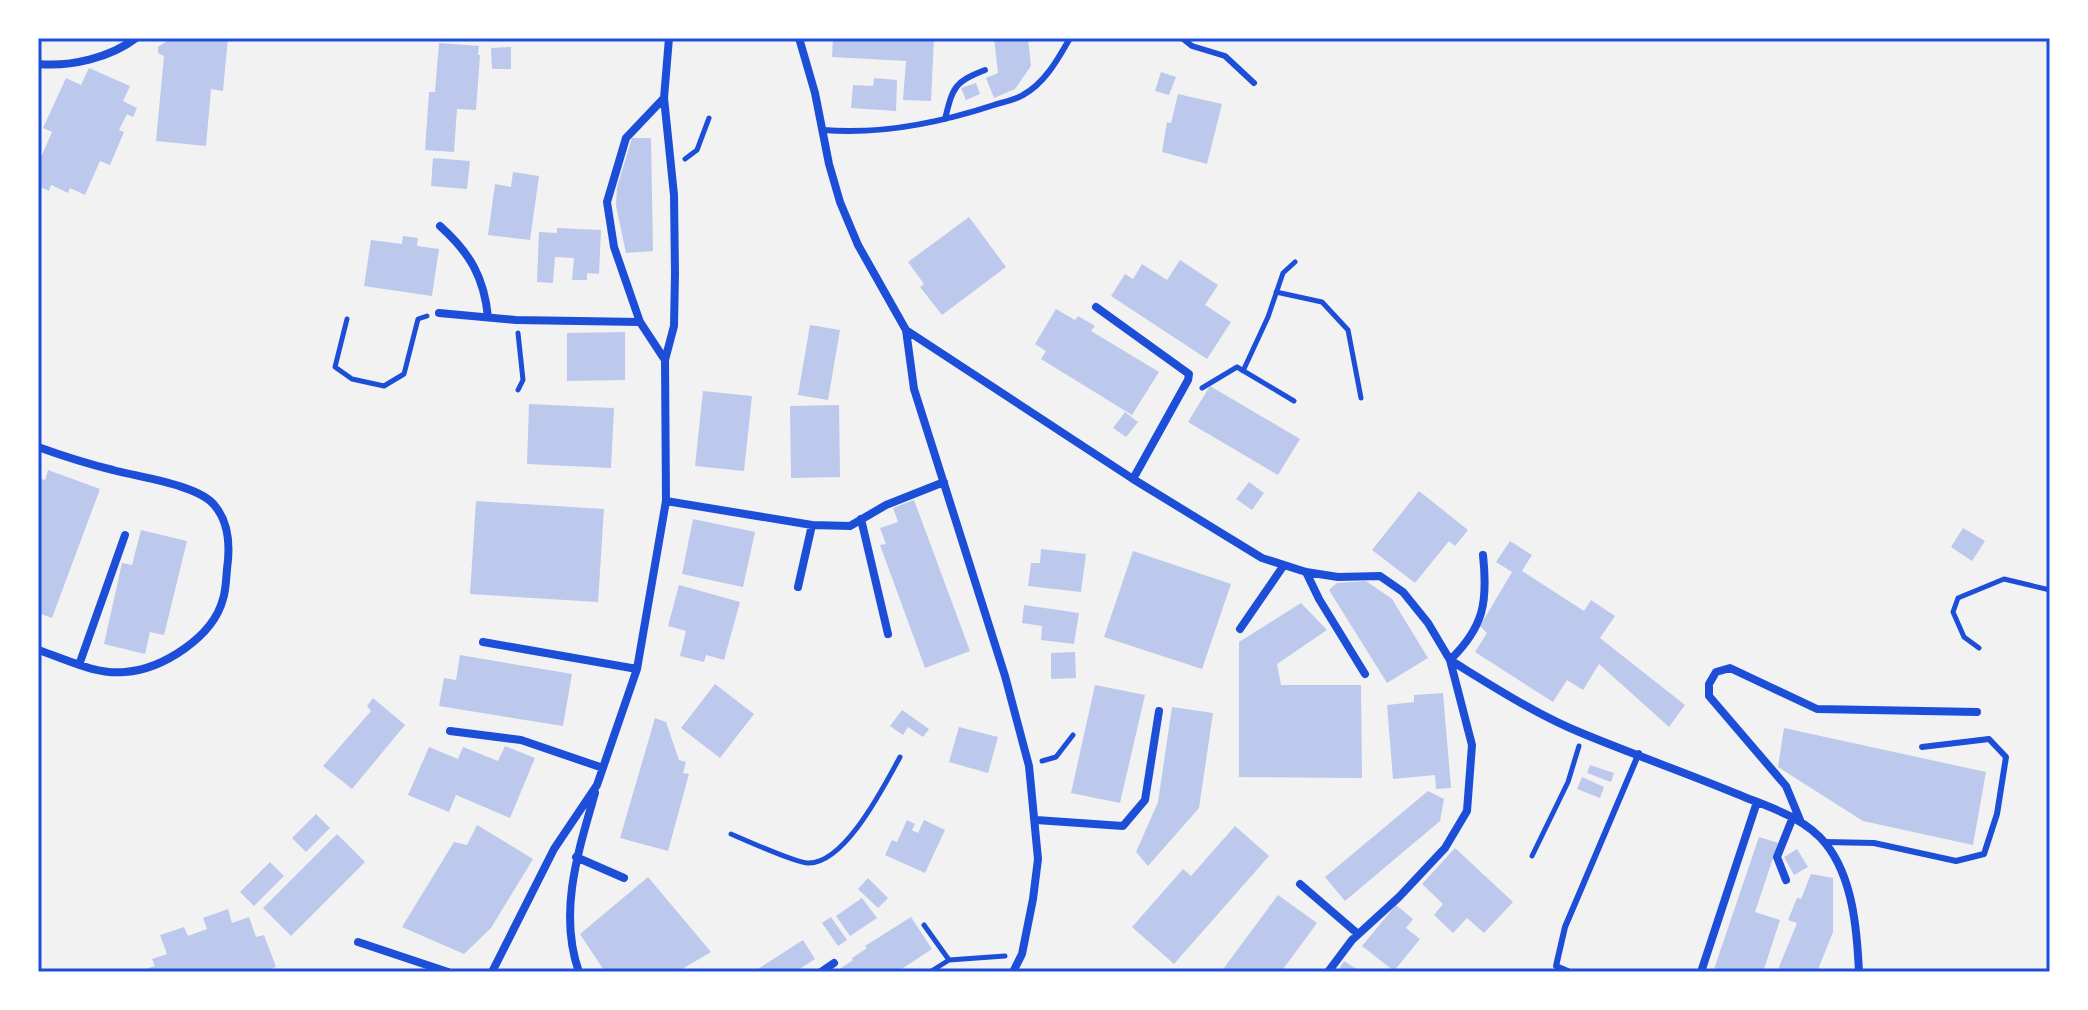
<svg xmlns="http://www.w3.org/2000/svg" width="2088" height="1010" font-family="'Space Grotesk',sans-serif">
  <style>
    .building { fill: #bdc9ec }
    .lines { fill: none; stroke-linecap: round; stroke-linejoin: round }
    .path { stroke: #1d4ed8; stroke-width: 5 }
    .service { stroke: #1d4ed8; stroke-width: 6 }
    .minor { stroke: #1d4ed8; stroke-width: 8 }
    .neatline { fill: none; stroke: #1d4ed8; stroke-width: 3 }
  </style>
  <rect width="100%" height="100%" fill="#f2f2f2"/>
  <!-- building -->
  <path class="building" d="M168,38H228L223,91L211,89L206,146L156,141L164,56L158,53V47L167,41Z
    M833,38H934L931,101L903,100L906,61L832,57Z
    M994,38H1028L1031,66L1015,89L994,98L986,78L998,73Z
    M439,43L479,46L478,55H480L476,110L457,109L454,152L425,150L429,92H435Z
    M511,47V69H492L491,48Z
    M89,68L130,86L123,101L137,108L133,117L127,114L119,130L124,132L110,165L100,161L85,195L70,188L68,193L51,185L49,191L38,186V164L52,132L43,128L66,78L81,85Z
    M1161,72L1176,77L1169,95L1155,91Z
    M874,78L897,80L896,111L851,108L853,85L873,86Z
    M976,83L980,94L966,100L961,88Z
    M1178,94L1222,104L1207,164L1162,152L1167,122L1171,123Z
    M632,138H651L653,251L626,253L616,206L617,187Z
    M433,158L470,161L467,189L431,186Z
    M513,172L539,176L530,240L488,235L495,184L511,187Z
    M969,217L1006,267L942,315L920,287L924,284L908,262Z
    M557,228L601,230L599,274L587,273V280H572L574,258L555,257L553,283L537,282L539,232L557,233Z
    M403,236L418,238L417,246L439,249L432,296L364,286L371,240L402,244Z
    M1180,260L1218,285L1205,305L1231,322L1207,359L1111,296L1125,274L1133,279L1142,264L1167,280Z
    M1056,309L1075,320L1078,316L1095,326L1091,331L1159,372L1132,415L1041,359L1046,351L1035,344Z
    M810,325L840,330L828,400L798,395Z
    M625,332V380L567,381V333Z
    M1210,386L1300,439L1278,475L1188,422Z
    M703,391L752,396L744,471L695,466Z
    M529,404L614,408L611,468L527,464Z
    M839,405L840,477L791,478L790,406Z
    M1125,412L1138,422L1126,437L1113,428Z
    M48,470L100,489L52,618L38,613V484L40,478L45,480Z
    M1249,482L1264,493L1252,510L1236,499Z
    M1419,491L1468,530L1455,546L1449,541L1415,583L1372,550Z
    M914,500L970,651L925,668L880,545L886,544L880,528L898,522L893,508Z
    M476,501L604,509L598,602L470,594Z
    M693,519L755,532L743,587L682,574Z
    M1963,528L1985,541L1972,561L1951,547Z
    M141,530L187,541L164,635L150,632L145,654L104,644L122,563L132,565Z
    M1510,541L1532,555L1522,571L1584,611L1591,600L1615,616L1600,638L1685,705L1669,727L1599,664L1583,690L1567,680L1553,702L1475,652L1487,633L1480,626L1512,572L1496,562Z
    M1041,549L1086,554L1081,592L1028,586L1031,563H1040Z
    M1133,551L1231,584L1202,669L1104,637Z
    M1366,581L1392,599L1428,658L1387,683L1329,590L1337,583Z
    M679,585L740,602L724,660L706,655L704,662L680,656L686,631L668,626Z
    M1301,603L1327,630L1277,664L1281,685H1361L1362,778L1239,777V642Z
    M1024,605L1079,613L1074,644L1041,640L1042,626L1022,623Z
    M1075,652L1076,678L1051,679V653Z
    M460,655L572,674L563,726L439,706L444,678L456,680Z
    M715,684L754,714L720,758L681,728Z
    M1095,685L1145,695L1120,803L1071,793Z
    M1443,693L1451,788L1436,789L1435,775L1393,779L1387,705L1414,702V695Z
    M373,698L405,725L352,789L323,766L371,711L367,706Z
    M1172,707L1213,713L1199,808L1148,866L1136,852L1158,802Z
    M902,710L929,729L923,737L908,727L903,735L890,726Z
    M655,718L666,722L679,760L686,762L683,773L689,774L668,851L620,838Z
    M959,727L998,737L988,773L949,762Z
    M1784,728L1986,772L1973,845L1863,821L1778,767Z
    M505,746L535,758L510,818L456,795L449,812L408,795L429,747L458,759L463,747L498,761Z
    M1590,765L1614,773L1611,782L1587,773Z
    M1582,777L1604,787L1600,798L1577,789Z
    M1428,791L1444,799L1440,821L1345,901L1325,877Z
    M316,814L330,828L306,852L292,838Z
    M907,820L915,824L912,830L918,833L924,820L945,830L925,873L885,855L892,840L897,842Z
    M477,825L533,859L491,928L464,954L402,927L454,842L467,845Z
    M1235,826L1269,856L1174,964L1132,927L1183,869L1191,876Z
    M337,834L365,862L291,936L263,908Z
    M1759,837L1778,843L1755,912L1780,920L1763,972H1713Z
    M1455,848L1513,902L1484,933L1467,918L1453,933L1434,915L1443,904L1422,884Z
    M1797,849L1808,867L1794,875L1784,857Z
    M270,862L284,876L254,906L240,892Z
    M1811,874L1833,878V932L1817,972H1777L1797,923L1788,920L1797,898L1801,899Z
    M648,877L711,952L677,972H605L580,934Z
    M868,878L888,898L878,908L858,889Z
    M1278,895L1317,923L1281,972H1221Z
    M862,898L877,918L850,936L836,916Z
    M1396,905L1413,919L1406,928L1420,939L1394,971L1362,946Z
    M228,909L232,923L249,917L256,937L264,935L276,967L262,972H146L145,969L155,966L152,959L167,954L160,935L184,927L188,936L207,929L203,918Z
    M831,917L847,940L838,946L822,923Z
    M911,917L932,949L897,972H835L853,960L852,958L867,948L865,946Z
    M803,940L815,959L795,972H753Z
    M1344,961L1361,972H1337Z"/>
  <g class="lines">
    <!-- path -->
    <path class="path" d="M685,159L697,150L709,118
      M1276,292L1322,302L1348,330L1361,398
      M347,319L335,367L352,379L384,386L404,374L418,319L427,316
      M1243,371L1268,317L1283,273L1295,262
      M1202,388L1237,367L1294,401
      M518,390L523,380L518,333
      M1979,648L1964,637L1953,612L1958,598L2004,579L2050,590
      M1042,761L1056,757L1073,735
      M731,834C745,840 796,863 808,863C845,864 884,786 900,757
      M1532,856L1568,782L1579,746
      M924,925L949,960
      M930,972L949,960L1005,956"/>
    <!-- service -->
    <path class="service" d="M1182,38L1192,46L1225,56L1254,83
      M945,119C953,87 954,82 985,70
      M823,130C880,135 939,123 994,105C1003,102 1015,100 1023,95C1045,83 1058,59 1070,38
      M1825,842L1874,843L1956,861L1984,854L1997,814L2006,757L1989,739L1922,747
      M1570,972L1556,966L1565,927L1639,753"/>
    <!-- minor -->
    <path class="minor" d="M799,38L815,93L829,164L840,202L858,245L906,330L914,389L1005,676L1029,766L1038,859L1033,899L1022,954L1013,972
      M38,64C70,67 110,58 136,38
      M664,98L626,138L607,202L614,247L640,322L665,360
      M440,226C470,253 484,277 488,317
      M1096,307L1189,374L1188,380L1133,479
      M439,313L516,320L640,322
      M906,330L1133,479L1262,558L1306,572L1338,577L1380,576L1403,592L1428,623L1450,660L1472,745L1467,811L1445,848L1399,897L1352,940L1328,972
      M38,447C63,456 88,464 113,470C138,477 200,485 215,506C230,524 230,548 227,569C226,579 226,590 223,599C213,637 163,669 125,672C95,675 66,659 38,650
      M666,501L812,525L850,526L886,505L944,482
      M861,519L888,634
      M1306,572L1319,599L1365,674
      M798,587L812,525
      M1240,629L1284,565
      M483,642L637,669
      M1450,660C1494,687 1537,715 1584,734C1635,755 1686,773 1737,794C1768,807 1805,817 1826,844C1853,878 1857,930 1859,972
      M1450,660C1484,627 1488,602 1483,555
      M79,665L125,535
      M450,731L521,740L603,768
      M1036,820L1123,826L1145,800L1159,711
      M1800,820L1786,786L1709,696V684L1716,672L1730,668L1817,709L1977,712
      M576,857L624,878
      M1786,880L1777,857L1793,817
      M1300,884L1358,934
      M358,942L448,972
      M492,972L554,849L597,785L637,669L666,501L665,360L674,326L675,274L674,195L664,98L669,38
      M579,972C558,913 578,852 595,793
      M821,972L834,963
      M1701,972L1757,802"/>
  </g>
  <!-- border -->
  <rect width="2088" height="1010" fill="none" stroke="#ffffff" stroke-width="80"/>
  <rect x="40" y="40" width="2008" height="930" class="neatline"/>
</svg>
